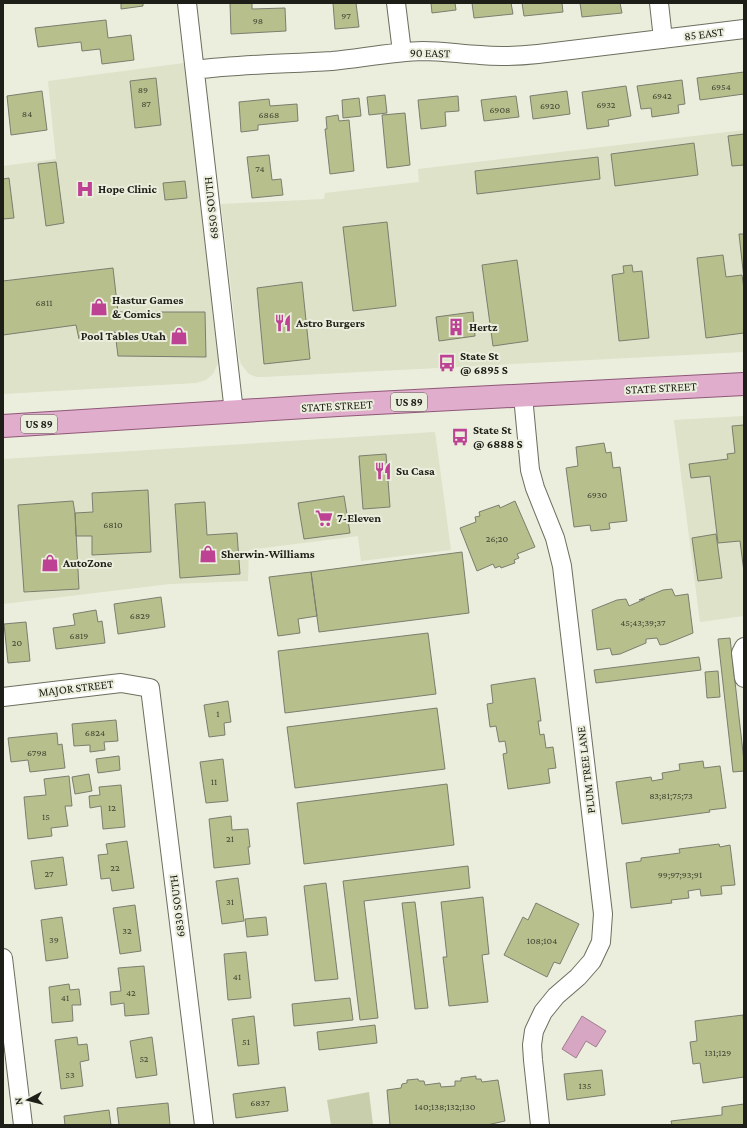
<svg xmlns="http://www.w3.org/2000/svg" width="747" height="1128" font-family="'Crimson Pro',serif">
  <style>
    .built { fill: #dde2c9 }
    .green { fill: #c8ceac }
    .water { fill: #d6a6c2; stroke: #9e7d8f }
    .building { fill: #b7bf8d; stroke: #7b7e6e }
    .lines { fill: none; stroke-linecap: round; stroke-linejoin: round }
    .minor-casing { stroke: #6c6f5f; stroke-width: 20 }
    .primary-casing { stroke: #8f5878; stroke-width: 24 }
    .minor { stroke: #fff; stroke-width: 18 }
    .primary { stroke: #e1adcd; stroke-width: 22 }
    .labels { text-anchor: middle; dominant-baseline: central; stroke-width: 4; stroke-linejoin: round; paint-order: stroke }
    .number-label { font-size: 10px; fill: #444634 }
    .shield { fill: #ebeedc; stroke: #5b5c52; stroke-width: 1 }
    .shield-label { font-size: 11px; font-weight: bold; fill: #1d1e17 }
    .street-label { font-size: 12px; fill: #1d1e17; stroke: #ebeedc }
    .poi-label { font-size: 12px; font-weight: bold; fill: #1d1e17; stroke: #ebeedc; text-anchor: start }
  </style>
  <rect width="100%" height="100%" fill="#ebeedc"/>
  <!-- built -->
  <path class="built" d="M184,63L218,356V363L213,374L206,380L196,383L3,394V166L56,159L48,81Z
    M744,130V352L263,377H257L249,374L241,364L239,357L221,204L324,199L325,193L419,182L418,169Z
    M744,416V616L700,622L674,420Z
    M435,432L451,550L361,561L358,536L249,550L248,581L170,584L3,604V459Z"/>
  <!-- green -->
  <path class="green" d="M369,1092L373,1125H331L327,1100Z"/>
  <!-- water -->
  <path class="water" d="M582,1016L606,1031L596,1047L586,1041L576,1058L562,1049Z"/>
  <!-- building -->
  <path class="building" d="M121,3H143V6L121,9Z
    M230,3H252V9L285,8L286,31L231,34Z
    M333,3H356L359,27L335,29Z
    M431,3H455L456,10L432,13Z
    M472,3H511L513,14L474,18Z
    M522,3H562L563,12L524,16Z
    M580,3H620L622,13L582,17Z
    M106,20L108,38L131,35L134,60L102,64L100,49L82,51L81,42L38,47L35,28Z
    M744,72V94L700,100L697,78Z
    M156,78L161,125L135,128L130,81Z
    M682,80L685,104L678,105L679,113L652,117L651,108L641,109L637,86Z
    M626,86L631,116L608,120L609,126L587,129L582,92Z
    M42,91L47,130L11,135L7,96Z
    M567,91L570,114L533,119L530,96Z
    M385,95L387,113L369,115L367,97Z
    M458,96L459,111L445,112L446,126L421,129L418,100Z
    M516,96L519,117L484,121L481,100Z
    M359,98L361,116L343,118L342,100Z
    M269,99L270,106L297,104L298,121L258,125V130L241,132L239,102Z
    M405,113L410,165L387,168L382,115Z
    M338,115L339,121L349,120L354,171L330,174L325,129H327L326,117Z
    M744,134V165L732,166L728,136Z
    M694,143L698,175L615,186L611,154Z
    M269,155L272,180L281,179L283,195L252,198L247,157Z
    M598,157L600,179L477,194L475,171Z
    M56,162L64,223L46,226L38,164Z
    M9,178L14,218L3,219V179Z
    M185,181L187,198L165,200L163,183Z
    M387,222L396,306L353,311L343,227Z
    M739,234H744V279Z
    M723,255L726,277L742,275L744,289V333L706,338L697,258Z
    M517,260L528,341L493,346L482,265Z
    M632,265L633,272L642,271L649,338L619,341L612,275L624,273L623,266Z
    M113,268L118,312H205L206,357L118,356L115,332L79,339L76,325L3,335V281Z
    M302,282L310,359L264,364L257,288Z
    M473,312L475,336L439,341L436,317Z
    M744,425V572L740,541L718,543L710,476L691,478L689,464L728,459L727,454L735,453L732,426Z
    M604,443L606,453L611,452L613,468L620,467L627,521L609,523L610,529L591,531L590,525L574,527L566,468L578,466L576,447Z
    M386,454L390,507L363,509L359,456Z
    M148,490L151,552L92,555V536H76L75,513L93,512L92,493Z
    M344,496L350,533L304,539L298,503Z
    M73,501L75,513L79,589L24,592L18,505Z
    M515,501L535,547L517,554L519,558L514,560L515,563L501,568L500,566L495,568L493,564L477,571L460,528L476,522L475,517L480,516L479,512L499,505L500,508Z
    M205,502L207,535L237,533L240,574L180,578L175,504Z
    M716,534L722,578L698,581L692,538Z
    M462,552L469,613L319,632L311,572Z
    M311,572L317,616L298,619L300,633L278,636L269,577Z
    M672,589L675,596L688,594L693,633L666,644L660,645L657,638L646,639V643L620,654L612,655L610,648L597,650L592,610L617,600L626,599L629,606L645,599L639,600L663,590Z
    M161,597L165,627L118,634L114,604Z
    M96,610L98,622L102,621L105,643L56,649L53,628L75,625L73,614Z
    M26,622L30,661L8,663L4,624Z
    M428,633L436,694L285,713L278,651Z
    M730,638L744,761V771L733,772L718,639Z
    M699,657L701,670L596,683L594,670Z
    M718,671L720,697L707,698L705,672Z
    M535,678L541,721H538L540,735L544,734L546,748L553,747L556,768L548,769L550,783L508,789L503,754L507,753L505,741L499,742L496,726L490,727L487,704L493,703L491,685Z
    M228,701L231,722L224,723L225,735L209,737L204,705Z
    M437,708L445,769L295,788L287,727Z
    M116,720L118,741L104,742L105,750L90,752V745L74,746L72,724Z
    M57,733L58,745L62,744L65,768L30,772L28,760L11,762L8,738Z
    M119,756L120,770L98,773L96,759Z
    M223,759L228,801L206,803L200,762Z
    M703,761L704,768L720,766L726,808L709,810L710,812L622,824L616,782L651,777L652,781L663,779L662,773L680,770L679,764Z
    M89,774L92,791L75,794L72,777Z
    M69,776L72,806H65L68,826L51,828L52,836L28,839L24,797L46,795L44,779Z
    M447,784L454,845L304,864L297,803Z
    M121,785L125,827L103,829L101,806L90,808L89,796L100,795L99,787Z
    M231,816L232,830L248,829L250,847H248L250,864L214,868L209,819Z
    M127,841L134,888L112,891L110,878L101,879L98,855L108,854L106,844Z
    M719,844L720,847L730,845L735,885L721,886L722,894L701,896L700,889L688,891L689,898L671,900L672,903L631,908L626,863L641,861V858L680,853L679,849Z
    M63,857L67,885L35,889L31,861Z
    M468,866L470,888L364,901L378,1018L360,1020L343,881Z
    M238,878L244,921L222,924L216,881Z
    M326,883L338,979L315,981L304,886Z
    M483,897L489,954L482,955L488,1002L449,1006L443,957H447L441,902Z
    M415,902L428,1008L415,1009L402,903Z
    M536,903L579,924L560,964L554,962L547,977L504,955L523,917L528,920Z
    M135,905L141,951L120,954L113,908Z
    M62,917L68,958L46,961L41,920Z
    M266,917L268,935L247,937L245,919Z
    M246,952L251,998L228,1000L224,954Z
    M144,966L149,1014L125,1016L124,1003L111,1005L110,992L121,991L118,968Z
    M69,984L70,990L79,989L81,1005H72L73,1021L52,1023L49,987Z
    M350,998L353,1020L294,1026L292,1004Z
    M743,1015L744,1026V1077L703,1083L700,1063L693,1064L690,1042L697,1041L695,1021Z
    M254,1016L259,1064L238,1066L232,1019Z
    M375,1025L377,1043L319,1050L317,1032Z
    M77,1037L78,1045L87,1044L89,1060L80,1062L83,1086L61,1089L55,1040Z
    M152,1037L157,1075L136,1078L130,1041Z
    M602,1070L605,1095L567,1100L564,1074Z
    M476,1076V1079H481L482,1082L498,1080L505,1121L487,1125H390L387,1090L401,1088L402,1084L407,1083V1080L418,1079L419,1081H424L425,1085L440,1083L441,1087L455,1086V1081H461V1078Z
    M285,1087L288,1111L236,1118L233,1094Z
    M168,1103L170,1125H119L117,1108Z
    M744,1104V1125H672L671,1121L722,1115V1107Z
    M109,1110L111,1125H65L64,1116Z"/>
  <g class="lines">
    <!-- minor casing -->
    <g class="minor-casing">
      <path id="minor" d="M187,3L234,412
        M396,3L402,52
        M659,3L663,39
        M195,70C241,64 286,64 332,61C362,58 392,52 423,51C442,51 461,54 480,55C500,57 519,56 538,54L744,29
        M523,396L530,470L535,488L555,538L562,566L603,914L601,942L592,961L578,977L556,996L543,1012L534,1031L532,1045L533,1060L540,1125
        M744,647L741,653L744,678
        M3,697L121,683L150,688L204,1125
        M3,958L23,1125"/>
    </g>
    <!-- primary casing -->
    <g class="primary-casing">
      <path id="primary" d="M3,426L338,405L744,384"/>
    </g>
    <!-- minor -->
    <use href="#minor" class="minor"/>
    <!-- primary -->
    <use href="#primary" class="primary"/>
  </g>
  <!-- icons -->
  <defs>
    <g id="hospital-bare" transform="scale(1.38)"><path d="M-5-5h3v3.5h4V-5h3V5h-3V1.5h-4V5h-3Z" fill="#bd4294" stroke="#ebeedc" stroke-width="2.5" paint-order="stroke"/></g>
    <g id="shop-bare" transform="scale(1.38)"><path d="M-5-2.5h2.3a2.7 3.5 0 0 1 5.4 0H5L5.5 6h-11ZM-1.5-2.5h3a1.5 2.3 0 0 0-3 0Z" fill="#bd4294" stroke="#ebeedc" stroke-width="2.5" paint-order="stroke"/></g>
    <g id="restaurant-bare" transform="scale(1.38)"><path d="M-5-6h1v4h1v-4h1v4h1v-4h1v5L-1.5 .5V6h-2V.5L-5-1ZM5-6V6H3V1.5H1.5Q1.5-4 5-6Z" fill="#bd4294" stroke="#ebeedc" stroke-width="2.5" paint-order="stroke"/></g>
    <g id="building-bare" transform="scale(1.38)"><path d="M-4-6H4V6H1V3H-1V6H-4ZM-2.5-4.3h1.7v1.8h-1.7ZM.8-4.3h1.7v1.8H.8ZM-2.5-1h1.7V.8h-1.7ZM.8-1h1.7V.8H.8Z" fill="#bd4294" stroke="#ebeedc" stroke-width="2.5" paint-order="stroke"/></g>
    <g id="bus-bare" transform="scale(1.38)"><path d="M-5-6H5V4H4V6H2V4H-2V6H-4V4H-5ZM-3.5-4V0h7V-4ZM-3.5 1.2v1.5H-2V1.2ZM2 1.2v1.5H3.5V1.2Z" fill="#bd4294" stroke="#ebeedc" stroke-width="2.5" paint-order="stroke"/></g>
    <g id="supermarket-bare" transform="scale(1.38)"><path d="M-6-5.5h2.5l.6 2H6L4.5 2H-2.5L-4.4-4H-6ZM-1.5 3.2a1.3 1.3 0 1 0 .1 0ZM3 3.2a1.3 1.3 0 1 0 .1 0Z" fill="#bd4294" stroke="#ebeedc" stroke-width="2.5" paint-order="stroke"/></g>
  </defs>
  <g fill-rule="evenodd">
    <use href="#hospital-bare" x="85" y="189"/>
    <use href="#shop-bare" x="99" y="307"/>
    <use href="#restaurant-bare" x="283" y="323"/>
    <use href="#building-bare" x="456" y="327"/>
    <use href="#shop-bare" x="179" y="336"/>
    <use href="#bus-bare" x="447" y="363"/>
    <use href="#bus-bare" x="460" y="437"/>
    <use href="#restaurant-bare" x="383" y="471"/>
    <use href="#supermarket-bare" x="324" y="518"/>
    <use href="#shop-bare" x="208" y="554"/>
    <use href="#shop-bare" x="50" y="563"/>
  </g>
  <g class="labels">
    <!-- number labels -->
    <g class="number-label">
      <text x="346" y="15">97</text>
      <text x="258" y="20">98</text>
      <text x="721" y="86">6954</text>
      <text x="143" y="89">89</text>
      <text x="662" y="95">6942</text>
      <text x="146" y="103">87</text>
      <text x="606" y="104">6932</text>
      <text x="550" y="105">6920</text>
      <text x="500" y="109">6908</text>
      <text x="27" y="113">84</text>
      <text x="269" y="114">6868</text>
      <text x="260" y="168">74</text>
      <text x="44" y="302">6811</text>
      <text x="597" y="494">6930</text>
      <text x="113" y="524">6810</text>
      <text x="497" y="538">26;20</text>
      <text x="140" y="615">6829</text>
      <text x="643" y="622">45;43;39;37</text>
      <text x="79" y="635">6819</text>
      <text x="17" y="642">20</text>
      <text x="218" y="713">1</text>
      <text x="95" y="732">6824</text>
      <text x="37" y="752">6798</text>
      <text x="214" y="781">11</text>
      <text x="671" y="795">83;81;75;73</text>
      <text x="112" y="807">12</text>
      <text x="46" y="816">15</text>
      <text x="230" y="838">21</text>
      <text x="115" y="867">22</text>
      <text x="49" y="873">27</text>
      <text x="680" y="874">99;97;93;91</text>
      <text x="230" y="901">31</text>
      <text x="127" y="930">32</text>
      <text x="54" y="939">39</text>
      <text x="542" y="940">108;104</text>
      <text x="237" y="976">41</text>
      <text x="131" y="992">42</text>
      <text x="65" y="997">41</text>
      <text x="246" y="1041">51</text>
      <text x="718" y="1052">131;129</text>
      <text x="144" y="1058">52</text>
      <text x="70" y="1074">53</text>
      <text x="585" y="1085">135</text>
      <text x="260" y="1102">6837</text>
      <text x="445" y="1106">140;138;132;130</text>
    </g>
    <!-- shield labels -->
    <g class="shield">
      <rect x="391" y="393" width="36" height="18" rx="3"/>
      <rect x="21" y="415" width="36" height="18" rx="3"/>
    </g>
    <g class="shield-label">
      <text x="409" y="402">US 89</text>
      <text x="39" y="424">US 89</text>
    </g>
    <!-- street labels -->
    <g class="street-label">
      <text transform="translate(704 34) rotate(-7)">85 EAST</text>
      <text transform="translate(430 53) rotate(1)">90 EAST</text>
      <text transform="translate(211 208) rotate(-96)">6850 SOUTH</text>
      <text transform="translate(661 388) rotate(-3)">STATE STREET</text>
      <text transform="translate(337 406) rotate(-3)">STATE STREET</text>
      <text transform="translate(76 688) rotate(-7)">MAJOR STREET</text>
      <text transform="translate(586 770) rotate(-97)">PLUM TREE LANE</text>
      <text transform="translate(177 906) rotate(-97)">6830 SOUTH</text>
    </g>
    <!-- poi labels -->
    <g class="poi-label">
      <text x="98" y="189">Hope Clinic</text>
      <text x="112" y="300">Hastur Games<tspan x="112" dy="14">&amp; Comics</tspan></text>
      <text x="296" y="323">Astro Burgers</text>
      <text x="469" y="327">Hertz</text>
      <text x="166" y="336" text-anchor="end">Pool Tables Utah</text>
      <text x="460" y="356">State St<tspan x="460" dy="14">@ 6895 S</tspan></text>
      <text x="473" y="430">State St<tspan x="473" dy="14">@ 6888 S</tspan></text>
      <text x="396" y="471">Su Casa</text>
      <text x="337" y="518">7-Eleven</text>
      <text x="221" y="554">Sherwin-Williams</text>
      <text x="63" y="563">AutoZone</text>
    </g>
  </g>
  <!-- border -->
  <rect width="747" height="1128" fill="none" stroke="#1d1e17" stroke-width="8"/>
  <!-- north arrow -->
  <g transform="translate(28 1100) rotate(263)" stroke="#ebeedc" stroke-width="3" paint-order="stroke">
  <path d="M0-3L7 15L0 10L-7 15Z" fill="#1d1e17"/>
  <text y="-6" font-size="11" font-weight="bold" text-anchor="middle" fill="#1d1e17">N</text>
  </g>
</svg>
